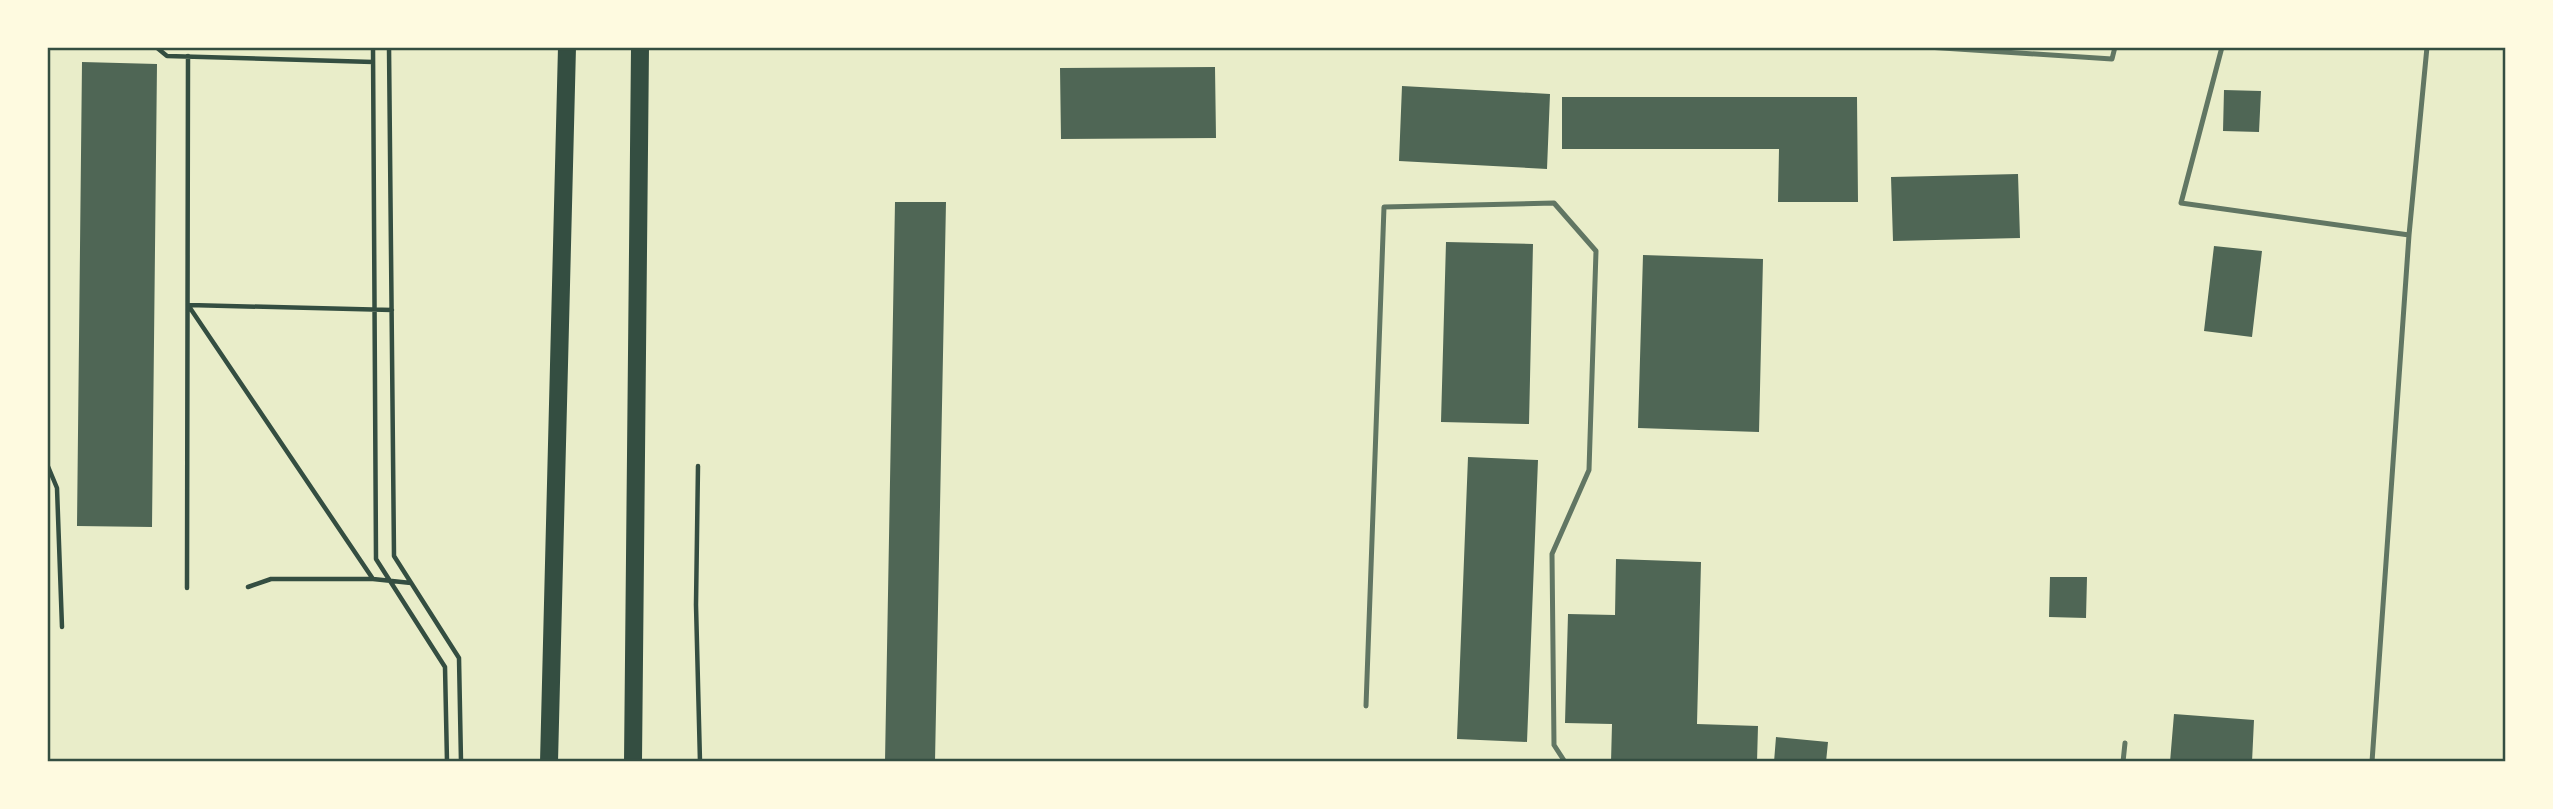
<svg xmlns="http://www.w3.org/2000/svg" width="2553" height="809" font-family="'Noto Serif',serif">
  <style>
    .building { fill: #4f6655 }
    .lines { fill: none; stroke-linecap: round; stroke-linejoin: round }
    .path { stroke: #344e41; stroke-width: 4.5 }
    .service { stroke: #617663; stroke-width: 5 }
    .primary { stroke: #344e41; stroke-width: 18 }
    .neatline { fill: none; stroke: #344e41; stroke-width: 2.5 }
  </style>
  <rect width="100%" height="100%" fill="#e9edc9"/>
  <!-- building -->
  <path class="building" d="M1505,47H1528V50L1505,49Z
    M82,62L157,64L152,527L77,526Z
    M1215,67L1216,138L1061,139L1060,68Z
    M1402,86L1550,94L1547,169L1399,161Z
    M2224,90L2261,91L2259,132L2223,131Z
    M1562,97H1857L1858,202H1778L1779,149H1562Z
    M2018,174L2020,238L1893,241L1891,177Z
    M895,202H946L935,762H885Z
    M1446,242L1533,244L1529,424L1441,422Z
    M2214,246L2262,251L2252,337L2204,331Z
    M1643,255L1763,259L1759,432L1638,428Z
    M1468,457L1538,460L1527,742L1457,739Z
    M1616,559L1701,562L1697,724L1758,726L1757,762H1611L1612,724L1565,723L1568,614L1615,615Z
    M2050,577H2087L2086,618L2049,617Z
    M2174,714L2254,720L2252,762H2170Z
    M1776,737L1828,742L1826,762H1774Z"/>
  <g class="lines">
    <!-- path -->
    <path class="path" d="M156,47L167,56L373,62
      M373,47L376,559L445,667L447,762
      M389,47L394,556L459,658L461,762
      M188,305L373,579L411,583
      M189,305L392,310
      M47,464L57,488L62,627
      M698,466L696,605L700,762
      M248,587L271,579H372
      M187,588L188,56"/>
    <!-- service -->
    <path class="service" d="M1927,47L2112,59L2115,47
      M2222,47L2181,203L2409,235
      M1366,706L1384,207L1554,203L1596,251L1589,470L1552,554L1554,745L1565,762
      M2123,762L2125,743
      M2372,762L2409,235L2427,47"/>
    <!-- primary -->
    <path class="primary" d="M549,762L567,47
      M633,762L640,47"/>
  </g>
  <!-- border -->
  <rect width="2553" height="809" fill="none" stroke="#fefae0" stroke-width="98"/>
  <rect x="49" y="49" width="2455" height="711" class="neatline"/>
</svg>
